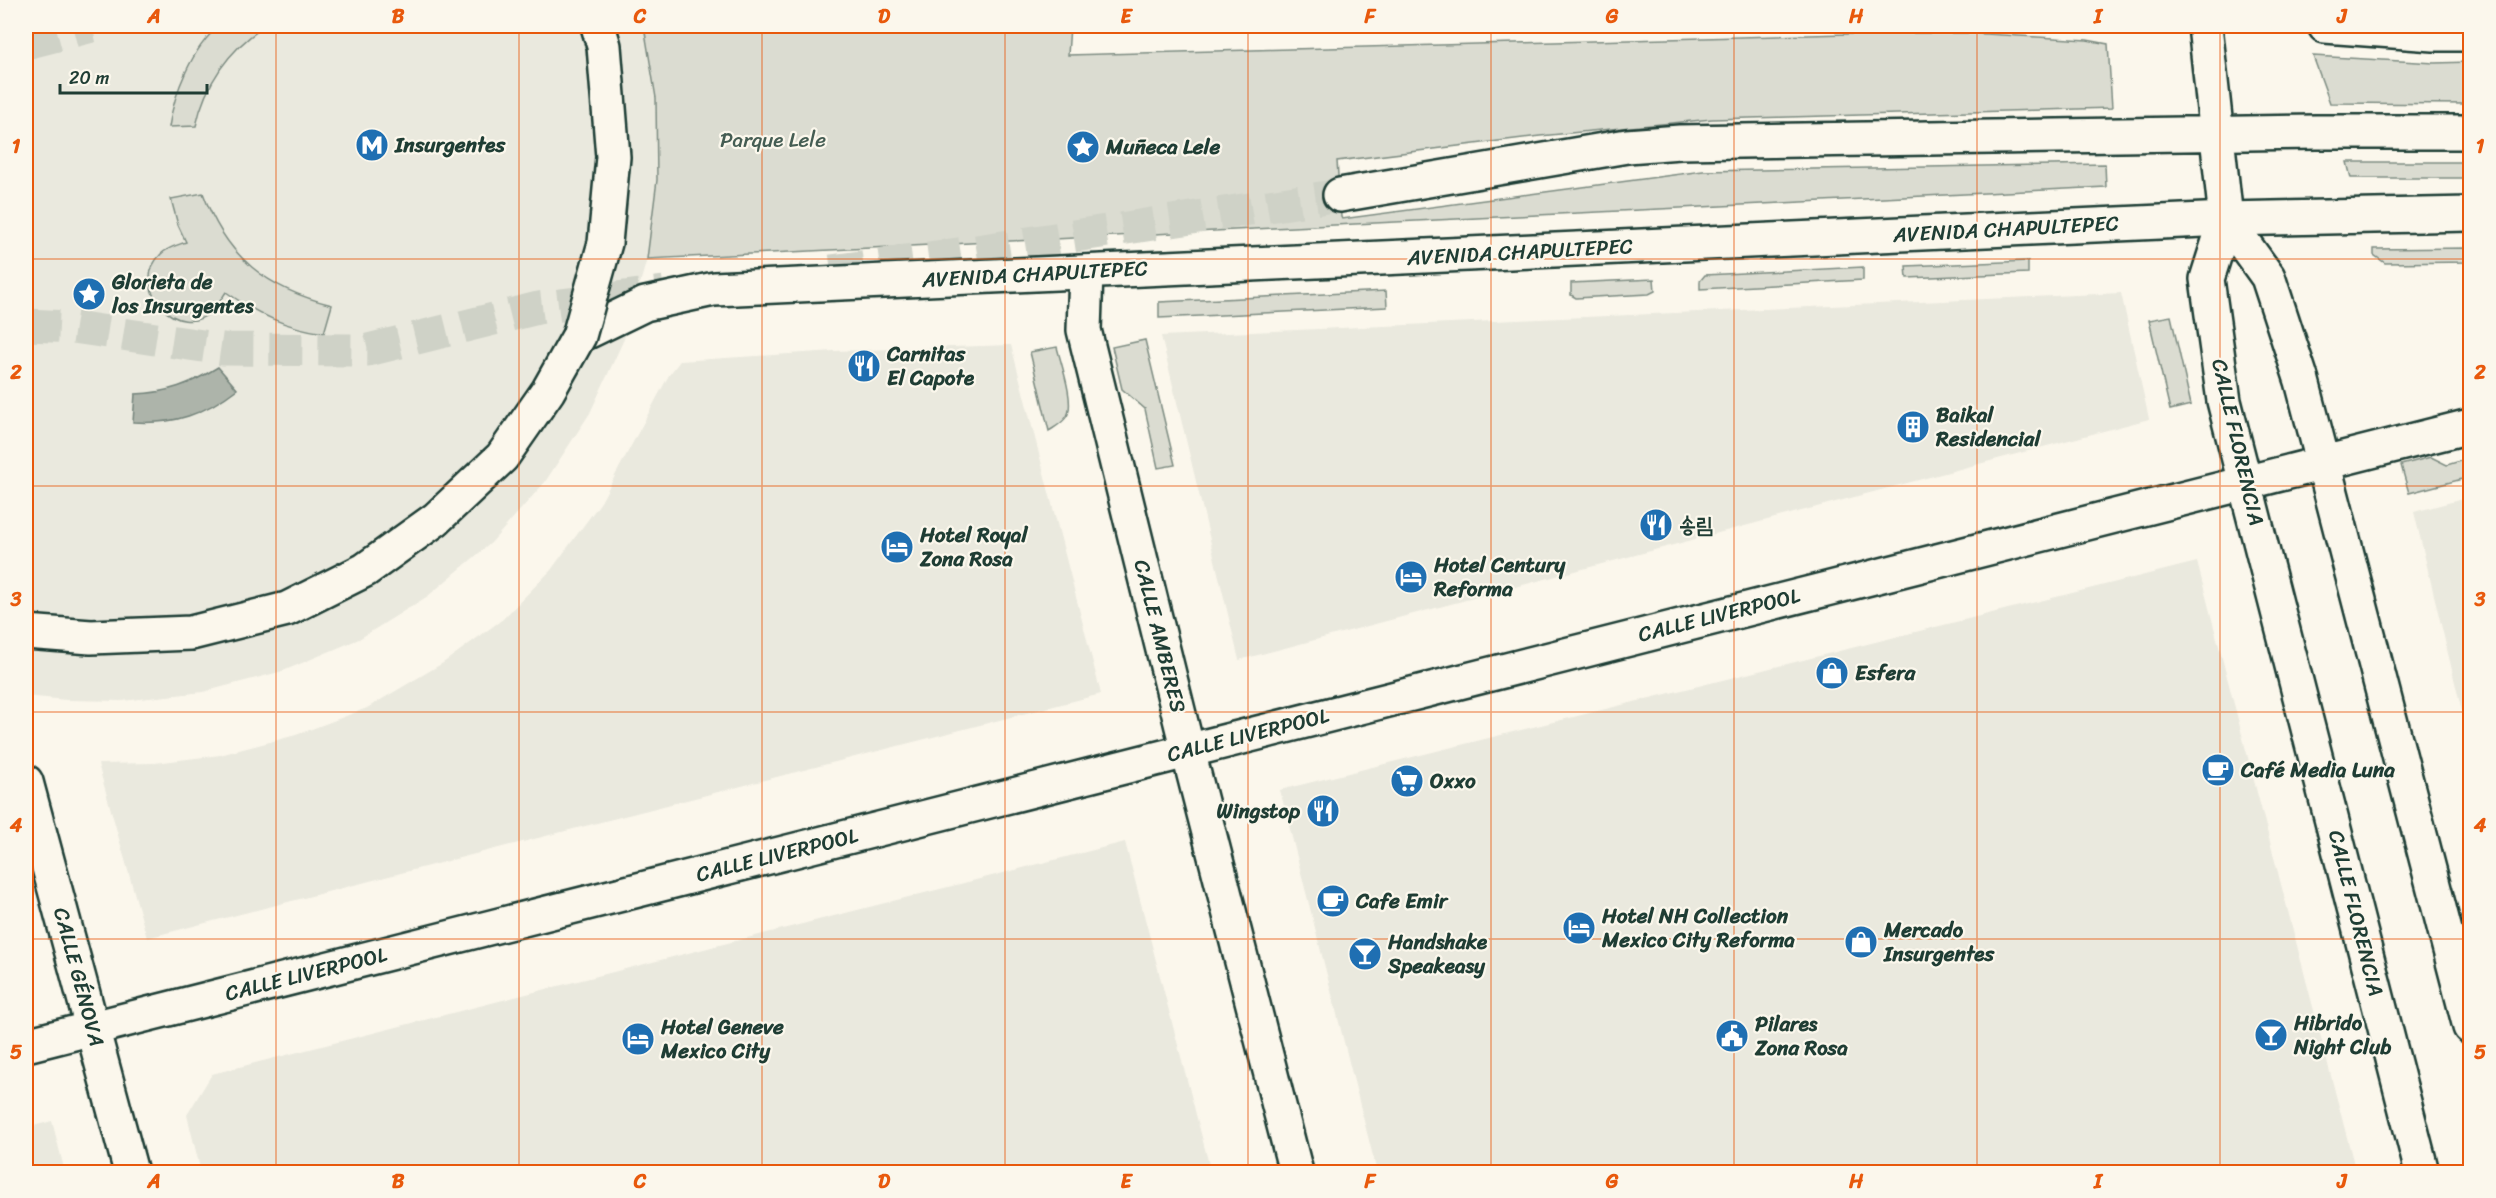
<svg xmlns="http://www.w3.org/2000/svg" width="2496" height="1198" font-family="Sriracha,'Poor Story',sans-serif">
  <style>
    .built { fill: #eae9de }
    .green { fill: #dbdcd1; stroke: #7d8c82; stroke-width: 1.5 }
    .water { fill: #adb4aa; stroke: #74847b; stroke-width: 1.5 }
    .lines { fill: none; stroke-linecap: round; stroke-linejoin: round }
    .primary-tunnel { stroke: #cfd2c7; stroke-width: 33; stroke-dasharray: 33 16; stroke-linecap: butt }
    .pedestrian-casing { stroke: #1f3d34; stroke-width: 38 }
    .minor-casing { stroke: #1f3d34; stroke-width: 38 }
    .secondary-casing { stroke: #1f3d34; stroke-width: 38 }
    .primary-casing { stroke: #1f3d34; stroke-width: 38 }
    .pedestrian { stroke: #fbf7ec; stroke-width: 33 }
    .minor { stroke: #fbf7ec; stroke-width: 33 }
    .secondary { stroke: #fbf7ec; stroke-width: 33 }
    .primary { stroke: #fbf7ec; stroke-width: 33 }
    .secondary-bridge-casing { stroke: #1f3d34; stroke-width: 38; stroke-linecap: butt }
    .secondary-bridge { stroke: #fbf7ec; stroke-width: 33 }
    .grid { fill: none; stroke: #e8590c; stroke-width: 1.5; stroke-opacity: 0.55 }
    .labels { text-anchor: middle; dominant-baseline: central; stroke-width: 4.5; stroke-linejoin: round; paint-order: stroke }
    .park-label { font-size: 21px; fill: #455d53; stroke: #fbf7ec }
    .poi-label { font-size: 21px; font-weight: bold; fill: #1f3d34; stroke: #fbf7ec; text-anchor: start }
    .street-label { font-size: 21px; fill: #1f3d34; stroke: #fbf7ec }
    .neatline { fill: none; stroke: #e8590c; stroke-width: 2 }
    .grid-label { font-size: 20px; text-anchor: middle; font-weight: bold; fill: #e8590c }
  </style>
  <rect width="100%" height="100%" fill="#fbf7ec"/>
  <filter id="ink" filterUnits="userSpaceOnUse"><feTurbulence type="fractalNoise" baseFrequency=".0167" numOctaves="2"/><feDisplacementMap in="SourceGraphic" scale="12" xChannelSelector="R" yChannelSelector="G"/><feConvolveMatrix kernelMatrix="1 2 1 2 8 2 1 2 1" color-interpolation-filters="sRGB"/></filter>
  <g filter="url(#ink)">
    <!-- built -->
    <path class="built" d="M26,26H644L656,98L657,180L647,259L624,339L590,413L545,482L491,543L428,596L359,639L283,671L203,692L122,701L66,700L26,696Z
      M2121,293L2149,419L1239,660L1161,336Z
      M1011,345L1101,694L147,938L98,764L155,763L220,755L296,735L367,708L443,663L503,619L551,570L601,502L669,375L680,361L834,351Z
      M2470,497V745L2414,512Z
      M2197,562L2356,1172H1377L1280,790Z
      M1125,842L1211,1172H201L187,1115L212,1074Z
      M52,1121L65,1172H26V1128Z"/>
    <!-- green -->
    <path class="green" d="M219,26H265C229,49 205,84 196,126L169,127C174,93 192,48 219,26Z
      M644,26H1070L1068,55L1886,33H1969L2087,40L2108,44L2112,108L1712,119L1540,136L1337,161L1341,217L1342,219L1703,171L2105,164L2106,187L647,259L657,180L656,98Z
      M2313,56L2435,63L2470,62V104L2330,103Z
      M2347,162H2470V178H2351Z
      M203,193C226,257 267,289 332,305L324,333C284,327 259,315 226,292C222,298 218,305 212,311C178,343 127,287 161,254C168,247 178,245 186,242L178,225L171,199Z
      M2470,248V262L2385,263L2374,255V249Z
      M2028,261V273L1907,278L1906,266Z
      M1863,267V280L1700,289V281L1705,275Z
      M1654,279L1655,291L1649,294L1576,298L1571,295V283Z
      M1386,291L1387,307L1159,318V302Z
      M2171,316L2191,405L2170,410L2149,320Z
      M1145,340L1175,465L1158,468L1145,409L1122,389L1112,347Z
      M1057,347C1061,364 1075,402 1067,416C1063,423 1055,427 1049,431L1030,352Z
      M2431,457L2447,465L2470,458V477L2409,493L2401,465Z"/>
    <!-- water -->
    <path class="water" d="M218,367L237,389C205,414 174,425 133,422L135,394C167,393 191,384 218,367Z"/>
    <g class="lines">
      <!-- primary-tunnel -->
      <path class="primary-tunnel" d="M26,43L92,26
        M831,271L958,254L1340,195
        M26,325L74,327L223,349L368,350L538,308L664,292"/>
      <!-- pedestrian casing -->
      <g class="pedestrian-casing">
        <path id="pedestrian" d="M26,782L131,1172"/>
      </g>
      <!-- minor casing -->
      <g class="minor-casing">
        <path id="minor" d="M1086,272L1084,330L1188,751L1296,1172
          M26,1045L2470,426"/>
      </g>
      <!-- secondary casing -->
      <g class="secondary-casing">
        <path id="secondary" d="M579,336L645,304L714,289L2226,219L2470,214"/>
      </g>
      <!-- primary casing -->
      <g class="primary-casing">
        <path id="primary" d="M2205,26L2226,219L2207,279L2224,401L2422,1172
          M2325,26L2434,34H2470
          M1340,195L1627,146L1680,142L2317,132H2470
          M2226,219L2268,277L2302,381L2470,1027"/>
      </g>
      <!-- pedestrian -->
      <use href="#pedestrian" class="pedestrian"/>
      <!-- minor -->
      <use href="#minor" class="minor"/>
      <!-- secondary -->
      <use href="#secondary" class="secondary"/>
      <!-- primary -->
      <use href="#primary" class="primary"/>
      <!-- secondary-bridge casing -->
      <g class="secondary-bridge-casing">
        <path id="secondary-bridge" d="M26,632L91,637L191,633L287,609L365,570L436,519L502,457L548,391L579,336L605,243L613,157L604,46L598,26"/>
      </g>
      <!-- secondary-bridge -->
      <use href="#secondary-bridge" class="secondary-bridge"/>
    </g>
  </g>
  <!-- grid -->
  <path class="grid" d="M276,26V1172M519,26V1172M762,26V1172M1005,26V1172M1248,26V1172M1491,26V1172M1734,26V1172M1977,26V1172M2220,26V1172M26,259H2470M26,486H2470M26,712H2470M26,939H2470"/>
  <!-- icons -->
  <defs>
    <g id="metro-disc" transform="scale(1.725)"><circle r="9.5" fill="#1f6fb2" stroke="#fbf7ec"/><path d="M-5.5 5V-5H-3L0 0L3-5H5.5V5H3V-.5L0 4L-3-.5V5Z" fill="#fff"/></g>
    <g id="sight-disc" transform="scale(1.725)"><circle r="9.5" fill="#1f6fb2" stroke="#fbf7ec"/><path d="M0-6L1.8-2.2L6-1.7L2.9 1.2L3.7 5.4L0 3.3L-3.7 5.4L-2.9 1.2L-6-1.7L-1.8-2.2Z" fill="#fff"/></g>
    <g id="restaurant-disc" transform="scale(1.725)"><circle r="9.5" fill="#1f6fb2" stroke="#fbf7ec"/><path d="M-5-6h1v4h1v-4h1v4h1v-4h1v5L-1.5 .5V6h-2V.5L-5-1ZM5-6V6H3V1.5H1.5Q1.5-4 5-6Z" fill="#fff"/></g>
    <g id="building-disc" transform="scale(1.725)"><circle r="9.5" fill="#1f6fb2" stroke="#fbf7ec"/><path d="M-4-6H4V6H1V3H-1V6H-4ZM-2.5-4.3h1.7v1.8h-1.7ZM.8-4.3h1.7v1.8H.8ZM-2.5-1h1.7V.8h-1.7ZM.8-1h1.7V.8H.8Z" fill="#fff"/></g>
    <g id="hotel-disc" transform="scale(1.725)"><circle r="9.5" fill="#1f6fb2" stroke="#fbf7ec"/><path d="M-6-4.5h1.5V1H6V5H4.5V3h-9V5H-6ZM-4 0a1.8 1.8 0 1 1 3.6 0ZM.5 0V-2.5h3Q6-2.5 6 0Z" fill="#fff"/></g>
    <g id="shop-disc" transform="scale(1.725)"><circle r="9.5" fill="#1f6fb2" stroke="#fbf7ec"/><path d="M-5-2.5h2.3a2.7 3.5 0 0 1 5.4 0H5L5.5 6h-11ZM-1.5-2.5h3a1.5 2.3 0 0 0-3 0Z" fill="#fff"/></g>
    <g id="cafe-disc" transform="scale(1.725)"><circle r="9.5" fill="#1f6fb2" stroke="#fbf7ec"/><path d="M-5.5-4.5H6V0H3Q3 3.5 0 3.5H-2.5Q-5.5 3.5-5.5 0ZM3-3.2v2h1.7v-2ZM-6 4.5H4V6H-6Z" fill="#fff"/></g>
    <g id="supermarket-disc" transform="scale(1.725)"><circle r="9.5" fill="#1f6fb2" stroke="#fbf7ec"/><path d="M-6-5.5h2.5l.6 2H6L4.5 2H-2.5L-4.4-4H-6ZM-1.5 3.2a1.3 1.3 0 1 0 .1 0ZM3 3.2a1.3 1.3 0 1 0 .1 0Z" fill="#fff"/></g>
    <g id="bar-disc" transform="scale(1.725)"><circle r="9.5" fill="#1f6fb2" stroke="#fbf7ec"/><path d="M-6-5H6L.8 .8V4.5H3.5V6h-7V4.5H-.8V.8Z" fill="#fff"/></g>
    <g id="civic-disc" transform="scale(1.725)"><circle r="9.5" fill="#1f6fb2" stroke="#fbf7ec"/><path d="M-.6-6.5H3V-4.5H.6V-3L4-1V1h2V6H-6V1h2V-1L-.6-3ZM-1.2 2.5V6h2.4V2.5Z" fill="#fff"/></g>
  </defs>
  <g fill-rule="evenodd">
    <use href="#metro-disc" x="372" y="145"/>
    <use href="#sight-disc" x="1083" y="147"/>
    <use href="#sight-disc" x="89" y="294"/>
    <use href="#restaurant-disc" x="864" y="366"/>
    <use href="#building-disc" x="1913" y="427"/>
    <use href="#restaurant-disc" x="1656" y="525"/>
    <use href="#hotel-disc" x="897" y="547"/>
    <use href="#hotel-disc" x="1411" y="577"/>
    <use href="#shop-disc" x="1832" y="673"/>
    <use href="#cafe-disc" x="2218" y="770"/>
    <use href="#supermarket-disc" x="1407" y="781"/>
    <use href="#restaurant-disc" x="1323" y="811"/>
    <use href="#cafe-disc" x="1333" y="901"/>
    <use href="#hotel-disc" x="1579" y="928"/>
    <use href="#shop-disc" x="1861" y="942"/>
    <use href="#bar-disc" x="1365" y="954"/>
    <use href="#bar-disc" x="2271" y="1035"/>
    <use href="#civic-disc" x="1732" y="1036"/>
    <use href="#hotel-disc" x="638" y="1039"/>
  </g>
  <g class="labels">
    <!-- park labels -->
    <g class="park-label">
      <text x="773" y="140">Parque Lele</text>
    </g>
    <!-- poi labels -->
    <g class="poi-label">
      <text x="395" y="145">Insurgentes</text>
      <text x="1106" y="147">Muñeca Lele</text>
      <text x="112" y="282">Glorieta de<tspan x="112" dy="24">los Insurgentes</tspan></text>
      <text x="887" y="354">Carnitas<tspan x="887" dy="24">El Capote</tspan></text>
      <text x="1936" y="415">Baikal<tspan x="1936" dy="24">Residencial</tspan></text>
      <text x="1679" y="525">송림</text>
      <text x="920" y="535">Hotel Royal<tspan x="920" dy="24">Zona Rosa</tspan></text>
      <text x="1434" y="565">Hotel Century<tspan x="1434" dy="24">Reforma</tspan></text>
      <text x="1855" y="673">Esfera</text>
      <text x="2241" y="770">Café Media Luna</text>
      <text x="1430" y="781">Oxxo</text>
      <text x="1300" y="811" text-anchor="end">Wingstop</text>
      <text x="1356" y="901">Cafe Emir</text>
      <text x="1602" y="916">Hotel NH Collection<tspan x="1602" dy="24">Mexico City Reforma</tspan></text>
      <text x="1884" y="930">Mercado<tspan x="1884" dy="24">Insurgentes</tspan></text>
      <text x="1388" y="942">Handshake<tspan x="1388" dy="24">Speakeasy</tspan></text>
      <text x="2294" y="1023">Hibrido<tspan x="2294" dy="24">Night Club</tspan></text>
      <text x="1755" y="1024">Pilares<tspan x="1755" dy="24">Zona Rosa</tspan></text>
      <text x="661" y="1027">Hotel Geneve<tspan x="661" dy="24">Mexico City</tspan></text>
    </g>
    <!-- street labels -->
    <g class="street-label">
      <text transform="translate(2006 229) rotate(-3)">AVENIDA CHAPULTEPEC</text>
      <text transform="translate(1520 252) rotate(-3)">AVENIDA CHAPULTEPEC</text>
      <text transform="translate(1035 274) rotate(-3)">AVENIDA CHAPULTEPEC</text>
      <text transform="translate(2238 442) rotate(77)">CALLE FLORENCIA</text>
      <text transform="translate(1719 615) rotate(-14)">CALLE LIVERPOOL</text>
      <text transform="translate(1160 636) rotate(76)">CALLE AMBERES</text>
      <text transform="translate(1248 735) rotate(-14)">CALLE LIVERPOOL</text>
      <text transform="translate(777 855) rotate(-14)">CALLE LIVERPOOL</text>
      <text transform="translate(2356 913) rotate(76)">CALLE FLORENCIA</text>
      <text transform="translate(306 974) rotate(-14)">CALLE LIVERPOOL</text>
      <text transform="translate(79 977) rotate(75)">CALLE GÉNOVA</text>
    </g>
  </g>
  <!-- margin -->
  <rect width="2496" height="1198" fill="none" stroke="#fbf7ec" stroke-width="66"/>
  <!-- scale -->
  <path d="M60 84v9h147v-9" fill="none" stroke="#1f3d34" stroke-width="3"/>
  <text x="69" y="84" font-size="18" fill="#1f3d34" stroke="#fbf7ec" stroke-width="4.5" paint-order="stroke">20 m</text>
  <rect x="33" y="33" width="2430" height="1132" class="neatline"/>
  <g class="grid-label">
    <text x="154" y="23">A</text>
    <text x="398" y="23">B</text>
    <text x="640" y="23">C</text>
    <text x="884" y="23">D</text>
    <text x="1126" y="23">E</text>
    <text x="1370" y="23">F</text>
    <text x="1612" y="23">G</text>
    <text x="1856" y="23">H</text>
    <text x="2098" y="23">I</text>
    <text x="2342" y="23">J</text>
    <text x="16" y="153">1</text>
    <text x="2480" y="153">1</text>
    <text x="16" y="379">2</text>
    <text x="2480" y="379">2</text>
    <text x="16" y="606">3</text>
    <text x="2480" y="606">3</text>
    <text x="16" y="832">4</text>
    <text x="2480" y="832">4</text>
    <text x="16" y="1059">5</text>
    <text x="2480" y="1059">5</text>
    <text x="154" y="1188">A</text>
    <text x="398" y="1188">B</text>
    <text x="640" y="1188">C</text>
    <text x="884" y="1188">D</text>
    <text x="1126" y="1188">E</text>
    <text x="1370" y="1188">F</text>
    <text x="1612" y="1188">G</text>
    <text x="1856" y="1188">H</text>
    <text x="2098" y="1188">I</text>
    <text x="2342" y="1188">J</text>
  </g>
</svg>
